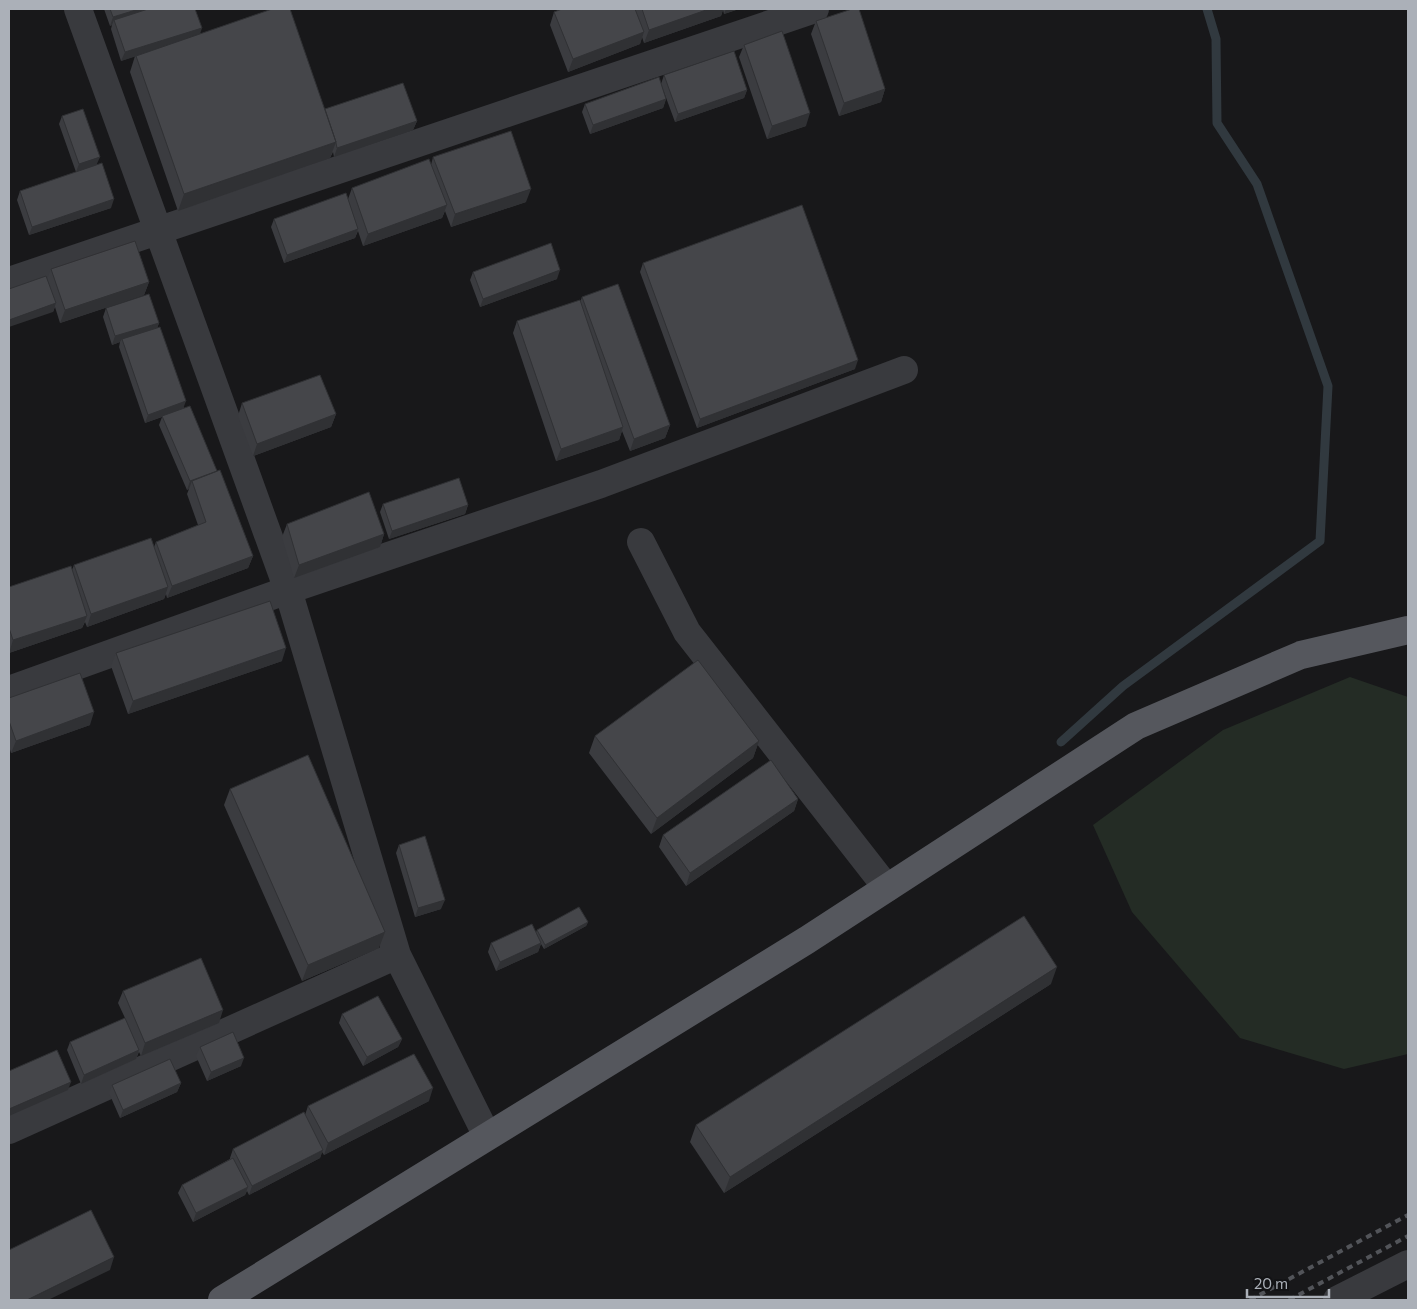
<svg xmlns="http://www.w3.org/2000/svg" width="1417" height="1309" font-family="Commissioner,sans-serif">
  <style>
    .green { fill: #242c25 }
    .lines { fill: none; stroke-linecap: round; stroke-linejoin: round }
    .stream { stroke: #31393f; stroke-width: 9 }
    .minor { stroke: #393a3e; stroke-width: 28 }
    .major { stroke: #55575d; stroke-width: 28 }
    .rail { stroke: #525459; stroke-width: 4; stroke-dasharray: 6 5; stroke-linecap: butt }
    .wall { fill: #3b3c40 }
    .shaded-wall { fill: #303134 }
    .building { fill: #45464a; stroke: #303134 }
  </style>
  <rect width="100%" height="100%" fill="#18181a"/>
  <!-- green -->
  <path class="green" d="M1350,677L1408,697V1054L1344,1069L1240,1038L1132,912L1093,825L1223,730Z"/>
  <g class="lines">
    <!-- stream -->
    <path class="stream" d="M1061,742L1123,686L1320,541L1328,386L1257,184L1217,123L1216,39L1207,9"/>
    <!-- minor -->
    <path class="minor" d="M78,9L288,590L397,955L487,1136
      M9,281L815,9
      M641,542L687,632L887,888
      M9,690L288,590L601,484L904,370
      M9,1130L397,955
      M1337,1300L1408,1264"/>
    <!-- major -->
    <path class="major" d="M222,1300L807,940L1136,726L1301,655L1408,630"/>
    <!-- rail -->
    <path class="rail" d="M1250,1300L1408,1215
      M1289,1300L1408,1236"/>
  </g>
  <!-- wall -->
  <path class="wall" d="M104,9H195L200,33L325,109L417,121L413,130L334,157L333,152L330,158L178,211L130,72L135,56L121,61L111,29L112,25L110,26Z
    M562,9H739L724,14L723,10L721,16L644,43L642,37L640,44L568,72L550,25L554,12Z
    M816,21L885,89L881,102L839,116L811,34Z
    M744,45L806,126L767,139L739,57Z
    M664,75L747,90L744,98L675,122L661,84Z
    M666,99L663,108L590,134L582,112L585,104Z
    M62,116L97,165L111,208L29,235L17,200L20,191L76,172L59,124Z
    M433,157L526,202L451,227L445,211L442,218L363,246L358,231L355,238L284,263L271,227L274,219L348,199L352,188L431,165Z
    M643,263L855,369L697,428L640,272Z
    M51,269L149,282L144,295L60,323L55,307L53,312L47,279Z
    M473,272L557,279L480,307L470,280Z
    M582,297L670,425L665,438L630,451L622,431L619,440L556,461L513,333L517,321L580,302Z
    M106,308L159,323L157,328L184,408L217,471V472L253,556L248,568L167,598L166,594L164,599L87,627L85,622L82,628L9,653V587L72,570L74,565L154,547L156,542L198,525L187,494L189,489L187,490L159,425L162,417L145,423L119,347L120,342L112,345L103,317Z
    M242,403L336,414L331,427L253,456L238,416Z
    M383,504L468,505L465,514L389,539L380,512Z
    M287,524L384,534L380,547L294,578L282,537Z
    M116,653L282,661L128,714L111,666Z
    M9,698L90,725L11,753L9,746Z
    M595,736L759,741L753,758L651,834L589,753Z
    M230,789L379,948L302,981L224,805Z
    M798,799L794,811L686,886L659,847L663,835Z
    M399,845L441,909L415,917L396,853Z
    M588,922L586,926L544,949L541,944L538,952L496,971L488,952L491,943L536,932L537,930Z
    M1051,984L724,1193L690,1142L696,1125Z
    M123,991L219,1023L141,1056L139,1052L136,1059L81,1084L67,1050L70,1042L125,1018L118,1003Z
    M342,1014L402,1039L398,1047L363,1066L339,1023Z
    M200,1047L241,1066L207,1081L196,1056Z
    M181,1083L177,1092L120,1118L109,1093L112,1085Z
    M429,1101L324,1155L322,1152L320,1158L249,1195L247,1191L245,1195L193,1222L178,1193L182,1185L230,1159V1158L233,1149L305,1115L308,1106Z"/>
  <!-- shaded-wall -->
  <path class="shaded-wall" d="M139,9H162L114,20L112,25L110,26L113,17Z
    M709,9H723L721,16L644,43L649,30Z
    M726,9H739L724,14Z
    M202,28L199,37L121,61L125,52Z
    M644,32L640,44L568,72L573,59Z
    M885,89L881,102L839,116L844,103Z
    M747,90L744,98L675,122L678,114Z
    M666,99L663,108L590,134L593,125Z
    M810,113L806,126L767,139L772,126Z
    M417,121L413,130L334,157L337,148Z
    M336,142L330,158L178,211L184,194Z
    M100,157L96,166L76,172L79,164Z
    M531,189L526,202L451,227L455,214Z
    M114,199L111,208L29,235L32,227Z
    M447,205L442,218L363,246L368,234Z
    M358,229L355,238L284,263L287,255Z
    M560,270L557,279L480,307L483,299Z
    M149,282L144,295L60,323L65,310Z
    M56,303L53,312L9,327V320Z
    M159,323L156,332L122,339L120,342L112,345L115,336Z
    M858,360L855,369L697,428L700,419Z
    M186,401L183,409L145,423L148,415Z
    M336,414L331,427L253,456L257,444Z
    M670,425L665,438L630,451L634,439Z
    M623,427L619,440L556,461L561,449Z
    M217,471L214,479L192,481L189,489L187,490L190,481Z
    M468,505L465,514L389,539L392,531Z
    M384,534L380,547L294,578L299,565Z
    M253,556L248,568L167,598L172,586Z
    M168,587L164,599L87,627L91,614Z
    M87,616L82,628L9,653L13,640Z
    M286,648L282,661L128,714L133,701Z
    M94,712L90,725L11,753L16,741Z
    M759,741L753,758L651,834L657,818Z
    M798,799L794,811L686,886L690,873Z
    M445,900L441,909L415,917L418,908Z
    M588,922L586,926L544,949L545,945Z
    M385,932L379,948L302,981L308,965Z
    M541,943L538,952L496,971L500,962Z
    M1057,967L1051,984L724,1193L730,1177Z
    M223,1010L219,1023L141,1056L145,1043Z
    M402,1039L398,1047L363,1066L367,1057Z
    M139,1050L136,1059L81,1084L84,1075Z
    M244,1058L241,1066L207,1081L211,1072Z
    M71,1082L68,1090L9,1116V1109Z
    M181,1083L177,1092L120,1118L123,1110Z
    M433,1088L429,1101L324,1155L328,1143Z
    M323,1150L320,1158L249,1195L252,1186Z
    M248,1187L245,1195L193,1222L196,1213Z
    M114,1257L110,1270L48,1300H27Z"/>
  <!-- building -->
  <path class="building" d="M110,9H139L113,17Z
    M148,9H195L202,28L125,52L114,20Z
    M272,9H290L336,142L184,194L136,56Z
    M562,9H635L644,32L573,59L554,12Z
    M642,9H709L649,30Z
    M852,9H859L885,89L844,103L816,21Z
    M782,31L810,113L772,126L744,45Z
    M734,51L747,90L678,114L664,75Z
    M659,77L666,99L593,125L585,104Z
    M403,83L417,121L337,148L336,143V142L325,109Z
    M83,109L100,157L79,164L62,116Z
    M511,131L531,189L455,214L433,157Z
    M429,159L447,205L368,234L352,188Z
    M102,163L114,199L32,227L20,191Z
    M346,193L358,229L287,255L274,219Z
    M802,205L858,360L700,419L643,263Z
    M135,241L149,282L65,310L51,269Z
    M551,243L560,270L483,299L473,272Z
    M46,276L56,303L9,320V289Z
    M618,284L670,425L634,439L582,297Z
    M149,294L159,323L115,336L106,308Z
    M580,300L623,427L561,449L517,321Z
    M160,327L186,401L148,415L122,339Z
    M320,375L336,414L257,444L242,403Z
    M190,406L217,471L190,481L162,416Z
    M220,470L253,556L172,586L156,542L206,522L192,481Z
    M459,478L468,505L392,531L383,504Z
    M369,492L384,534L299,565L287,524Z
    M151,538L168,587L91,614L74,565Z
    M71,566L87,616L13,640L9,628V587Z
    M270,601L286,648L133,701L116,653Z
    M698,660L759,741L657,818L595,736Z
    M80,673L94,712L16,741L9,721V698Z
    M308,755L385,932L308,965L230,789Z
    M771,760L798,799L690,873L663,835Z
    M425,836L445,900L418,908L399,845Z
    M579,907L588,922L545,945L537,930Z
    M1024,916L1057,967L730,1177L696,1125Z
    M532,924L541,943L500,962L491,943Z
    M201,958L223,1010L145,1043L123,991Z
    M378,996L402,1039L367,1057L342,1014Z
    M125,1018L139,1050L84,1075L70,1042Z
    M233,1032L244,1058L211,1072L200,1047Z
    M57,1050L71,1082L9,1109V1071Z
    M414,1054L433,1088L328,1143L308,1106Z
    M170,1059L181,1083L123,1110L112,1085Z
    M304,1112L323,1150L252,1186L233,1149Z
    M233,1158L248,1187L196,1213L182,1185Z
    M91,1210L114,1257L27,1300H9V1250Z"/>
  <!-- border -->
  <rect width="1417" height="1309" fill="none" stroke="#abb0b8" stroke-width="20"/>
  <!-- scale -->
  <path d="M1247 1289v8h82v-8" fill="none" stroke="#abb0b8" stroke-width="2.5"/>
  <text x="1254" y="1289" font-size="15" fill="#abb0b8" stroke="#131315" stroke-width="4" paint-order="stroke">20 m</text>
</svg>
